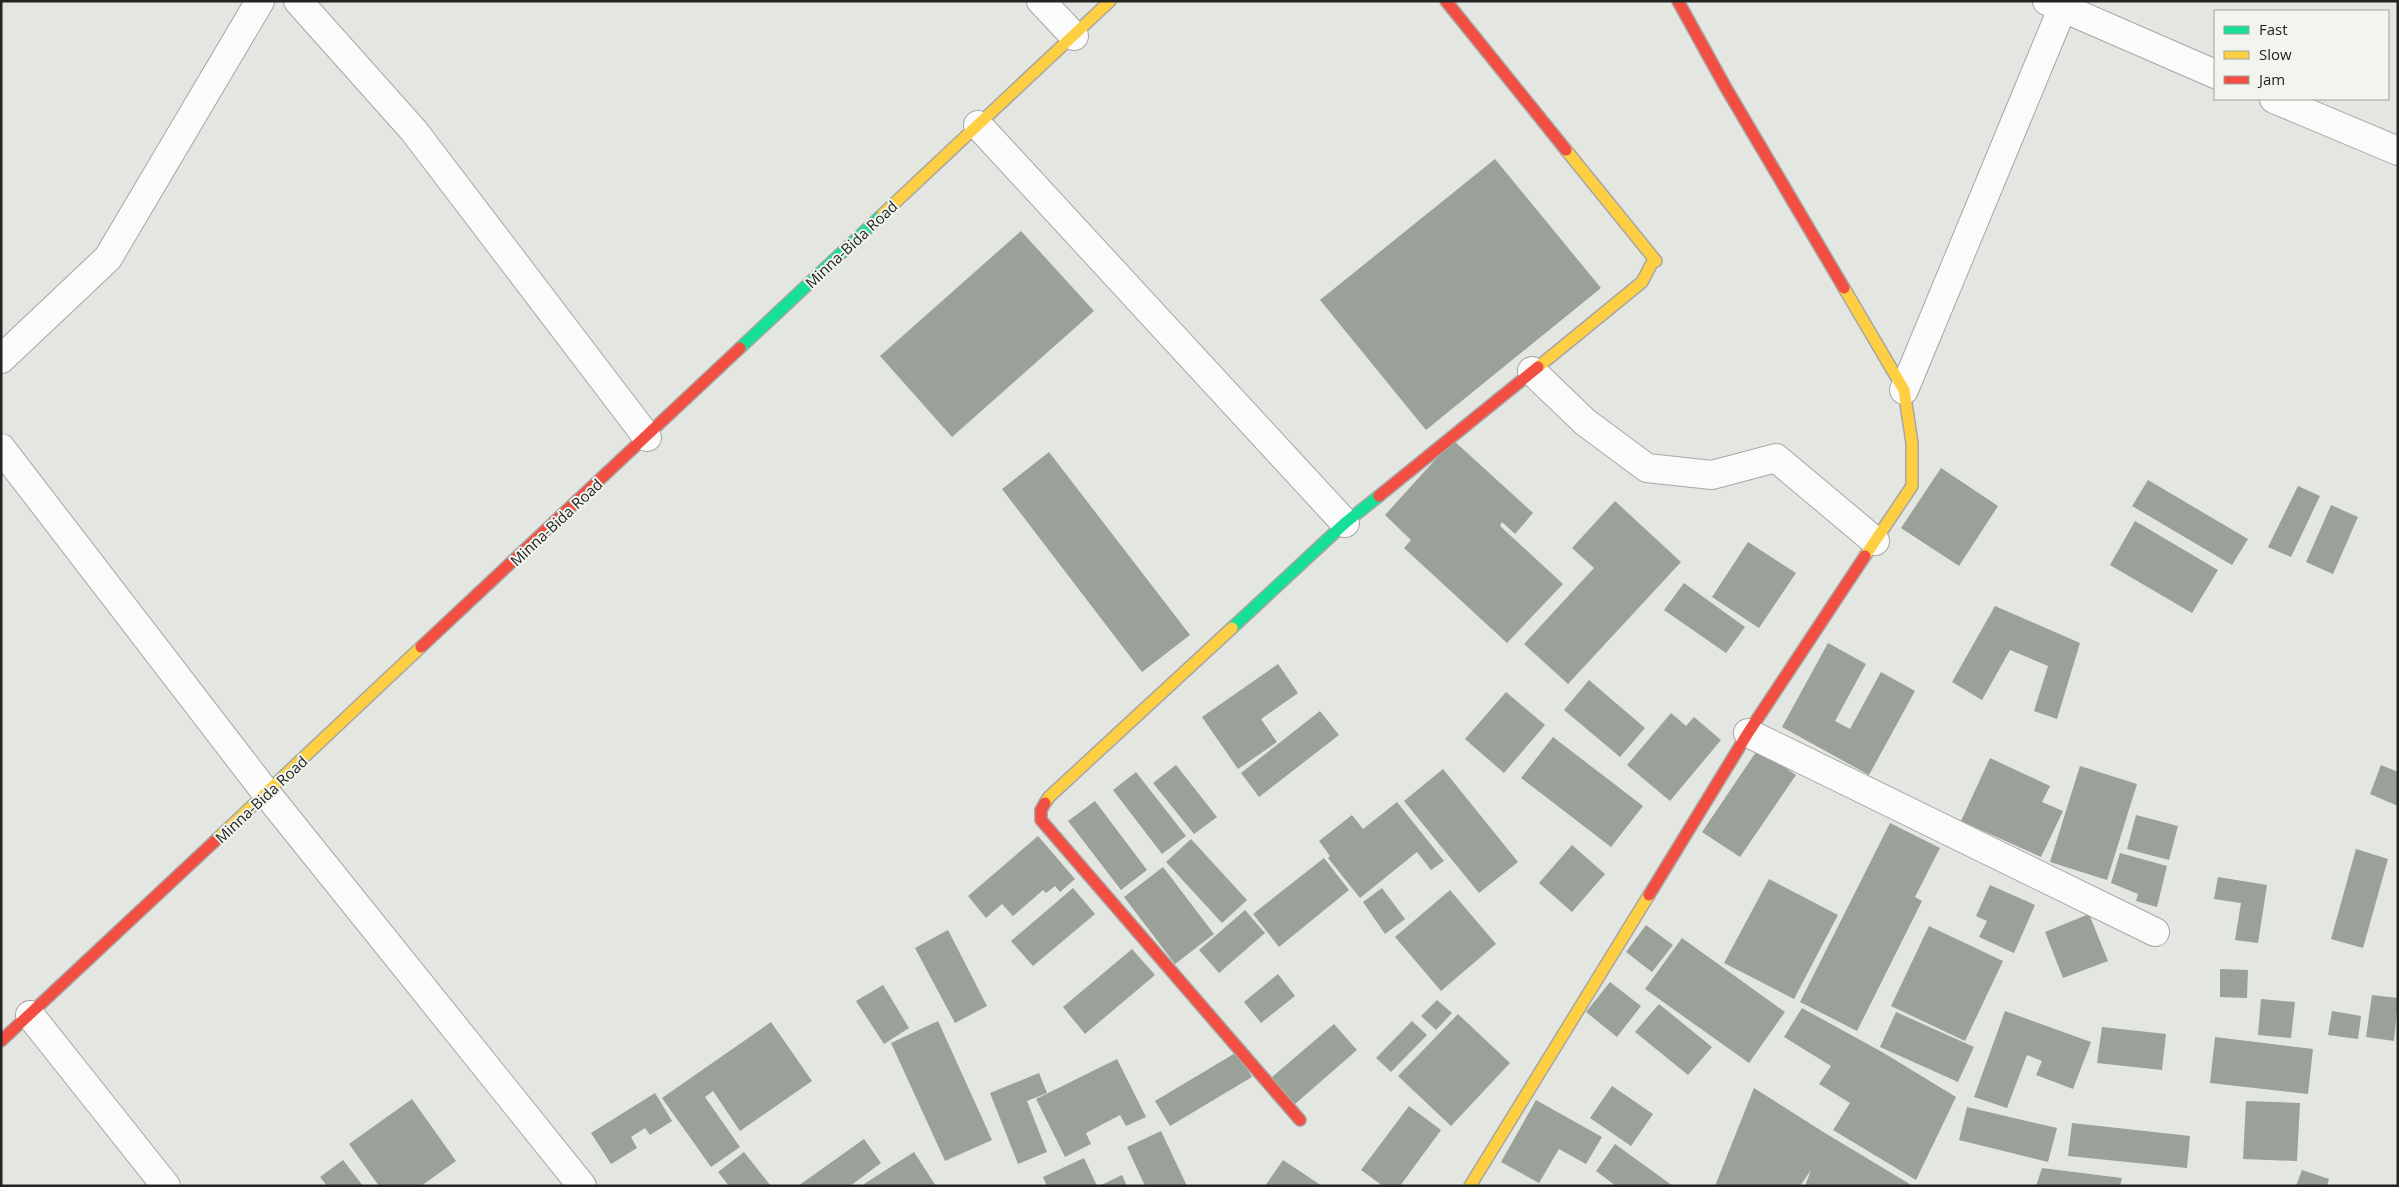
<svg xmlns="http://www.w3.org/2000/svg" width="2399" height="1187" font-family="'Open Sans',sans-serif">
  <style>
    .building { fill: #99a198 }
    .lines { fill: none; stroke-linecap: round; stroke-linejoin: round }
    .street-casing { stroke: #a6a7a5; stroke-width: 30 }
    .fast-casing { stroke: #a6a7a5; stroke-width: 14 }
    .slow-casing { stroke: #a6a7a5; stroke-width: 14 }
    .jam-casing { stroke: #a6a7a5; stroke-width: 14 }
    .street { stroke: #fbfbfb; stroke-width: 28 }
    .fast { stroke: #16e098; stroke-width: 11 }
    .slow { stroke: #ffcf43; stroke-width: 11 }
    .jam { stroke: #f24e42; stroke-width: 11 }
    .labels { text-anchor: middle; dominant-baseline: central; stroke-width: 4; stroke-linejoin: round; paint-order: stroke }
    .street-label { font-size: 15px; fill: #232422; stroke: #f2f4ee }
  </style>
  <rect width="100%" height="100%" fill="#e4e6e2"/>
  <!-- building -->
  <path class="building" d="M1495,159L1601,288L1426,430L1320,300Z
    M1021,231L1094,311L952,437L880,356Z
    M1453,440L1533,513L1515,534L1502,522L1500,526L1563,584L1507,643L1404,548L1411,540L1385,515Z
    M1049,452L1190,635L1142,672L1002,489Z
    M1941,468L1998,506L1959,566L1901,528Z
    M2148,480L2248,539L2232,565L2132,506Z
    M2298,486L2320,496L2291,557L2268,547Z
    M1615,501L1681,562L1568,684L1524,644L1594,568L1572,548Z
    M2331,505L2358,517L2333,574L2306,562Z
    M2135,521L2218,570L2192,613L2110,565Z
    M1748,542L1796,573L1759,628L1712,597Z
    M1684,583L1745,627L1726,653L1664,610Z
    M1995,606L2080,643L2057,719L2034,711L2048,666L2010,650L1982,700L1952,682Z
    M1828,643L1866,664L1835,721L1850,729L1881,672L1915,691L1869,775L1782,727Z
    M1278,664L1298,693L1261,719L1277,742L1238,769L1202,717Z
    M1589,680L1645,728L1620,757L1564,710Z
    M1506,692L1545,725L1504,773L1465,739Z
    M1320,711L1339,735L1259,797L1241,773Z
    M1671,713L1686,726L1694,717L1721,740L1670,801L1627,765Z
    M1553,737L1643,806L1611,847L1521,778Z
    M1758,749L1796,775L1740,857L1702,832Z
    M1990,758L2050,786L2042,802L2063,811L2041,857L1961,821Z
    M1176,765L1217,817L1194,834L1153,783Z
    M2381,765L2398,772V806L2370,794Z
    M2080,766L2137,784L2107,880L2050,862Z
    M1443,769L1518,862L1479,893L1404,801Z
    M1136,772L1186,836L1162,854L1113,790Z
    M1095,801L1147,870L1121,890L1068,821Z
    M1397,802L1444,861L1431,870L1417,852L1360,898L1328,858L1330,856L1319,841L1352,815L1363,829Z
    M2136,815L2178,826L2169,860L2127,849Z
    M1890,823L1940,848L1915,897L1922,901L1857,1031L1800,1002Z
    M1038,836L1075,879L1060,892L1055,886L1046,893L1043,890L1013,916L1002,904L986,918L968,896Z
    M1191,839L1247,900L1222,923L1166,862Z
    M1572,845L1605,874L1572,912L1539,883Z
    M2356,849L2388,859L2363,948L2331,939Z
    M2120,853L2167,866L2157,907L2136,901L2138,894L2111,883Z
    M1324,858L1349,890L1279,947L1253,914Z
    M1163,867L1214,934L1175,964L1124,897Z
    M2218,877L2267,885L2258,943L2235,940L2241,903L2214,899Z
    M1769,879L1838,915L1794,999L1724,963Z
    M1990,885L2035,905L2014,953L1979,937L1987,921L1976,916Z
    M1073,888L1095,914L1033,966L1011,941Z
    M1382,888L1405,919L1385,934L1363,902Z
    M1450,890L1496,944L1441,991L1395,937Z
    M1245,910L1265,933L1219,973L1199,950Z
    M2089,914L2108,961L2063,978L2045,932Z
    M1646,925L1673,945L1652,972L1626,952Z
    M1929,926L2003,961L1965,1041L1891,1006Z
    M948,930L987,1006L955,1023L915,948Z
    M1682,938L1785,1012L1749,1063L1645,989Z
    M1132,949L1155,975L1085,1034L1063,1007Z
    M2220,969L2248,970L2247,998L2220,997Z
    M1278,974L1295,996L1261,1023L1244,1002Z
    M1610,982L1641,1006L1617,1037L1586,1012Z
    M883,985L909,1028L884,1044L856,1001Z
    M2372,995L2398,998L2394,1041L2366,1037Z
    M2261,999L2295,1002L2291,1038L2258,1035Z
    M1437,1000L1452,1013L1436,1030L1421,1016Z
    M1659,1004L1712,1047L1688,1075L1635,1032Z
    M1802,1008L1882,1052L1956,1097L1916,1180L1833,1130L1850,1103L1819,1084L1831,1066L1784,1037Z
    M2005,1011L2091,1042L2073,1089L2036,1075L2042,1061L2027,1055L2007,1108L1974,1097Z
    M2332,1011L2361,1016L2358,1039L2328,1035Z
    M1896,1012L1974,1047L1958,1082L1880,1047Z
    M1458,1014L1510,1063L1451,1126L1398,1076Z
    M938,1021L992,1140L945,1161L891,1043Z
    M1412,1021L1427,1035L1391,1072L1376,1058Z
    M771,1022L812,1081L740,1131L713,1091L705,1097L740,1147L711,1167L662,1098Z
    M1334,1024L1357,1050L1295,1104L1272,1077Z
    M2102,1027L2166,1034L2162,1070L2097,1063Z
    M2215,1037L2313,1049L2308,1094L2210,1083Z
    M1237,1052L1252,1077L1170,1126L1155,1101Z
    M1117,1059L1146,1117L1126,1126L1120,1115L1086,1133L1091,1144L1065,1157L1036,1099Z
    M1039,1073L1047,1093L1027,1101L1047,1152L1018,1164L990,1093Z
    M1612,1086L1653,1114L1631,1146L1590,1118Z
    M1754,1088L1825,1133L1913,1186H1805L1811,1170L1800,1186H1715Z
    M655,1093L672,1121L650,1135L645,1128L631,1137L637,1148L611,1164L591,1133Z
    M412,1099L456,1161L421,1186H379L349,1144Z
    M1536,1100L1602,1137L1586,1164L1559,1149L1539,1183L1501,1162Z
    M2246,1101L2300,1103L2297,1161L2243,1159Z
    M1409,1106L1441,1130L1400,1186H1383L1361,1170Z
    M1967,1107L2057,1128L2048,1162L1959,1140Z
    M2072,1123L2190,1136L2187,1168L2068,1156Z
    M1161,1131L1187,1186H1145L1127,1147Z
    M864,1139L881,1163L850,1186H798Z
    M1615,1144L1673,1186H1616L1596,1171Z
    M744,1152L771,1186H729L718,1172Z
    M914,1152L936,1186H861Z
    M1084,1158L1097,1186H1047L1043,1177Z
    M343,1160L363,1186H327L320,1177Z
    M1283,1160L1322,1186H1265Z
    M2042,1168L2122,1178L2120,1186H2036Z
    M2302,1170L2329,1179L2327,1186H2296Z
    M1122,1175L1127,1186H1099Z"/>
  <g class="lines">
    <!-- street casing -->
    <g class="street-casing">
      <path id="street" d="M298,1L414,131L647,437
        M1041,1L1074,36
        M2047,1L2215,74
        M2274,99L2398,151
        M978,125L1345,523
        M1,359L108,258L260,1
        M1532,371L1585,422L1647,468L1712,475L1776,458L1875,541
        M1904,390L2062,9
        M1,448L267,794L582,1186
        M1748,733L2155,932
        M30,1015L166,1186"/>
    </g>
    <!-- fast casing -->
    <g class="fast-casing">
      <path id="fast" d="M740,348L883,214
        M1232,628L1345,523L1379,496"/>
    </g>
    <!-- slow casing -->
    <g class="slow-casing">
      <path id="slow" d="M883,214L1110,1
        M1844,288L1904,390L1912,443V486L1865,556
        M1538,367L1642,282L1653,261H1656L1566,150
        M1045,803L1049,797L1232,628
        M216,840L421,647
        M1470,1186L1649,895"/>
    </g>
    <!-- jam casing -->
    <g class="jam-casing">
      <path id="jam" d="M1446,1L1566,150
        M1678,1L1726,88L1844,288
        M1379,496L1538,367
        M421,647L740,348
        M1045,803L1041,810V820L1300,1120
        M1649,895L1748,733L1865,556
        M1,1041L216,840"/>
    </g>
    <!-- street -->
    <use href="#street" class="street"/>
    <!-- fast -->
    <use href="#fast" class="fast"/>
    <!-- slow -->
    <use href="#slow" class="slow"/>
    <!-- jam -->
    <use href="#jam" class="jam"/>
  </g>
  <g class="labels">
    <!-- street labels -->
    <g class="street-label">
      <text transform="translate(851 244) rotate(-43)">Minna-Bida Road</text>
      <text transform="translate(556 522) rotate(-43)">Minna-Bida Road</text>
      <text transform="translate(261 799) rotate(-43)">Minna-Bida Road</text>
    </g>
  </g>
  <!-- border -->
  <rect width="2399" height="1187" fill="none" stroke="#232422" stroke-width="5"/>
  <!-- legend -->
  <rect x="2214" y="10" width="175" height="90" fill="#f2f4ee" stroke="#9fa19c"/>
  <rect x="2224" y="26" width="25" height="8" fill="#16e098" stroke="#9fa19c"/>
  <text x="2259" y="35" font-size="15" fill="#232422">Fast</text>
  <rect x="2224" y="51" width="25" height="8" fill="#ffcf43" stroke="#9fa19c"/>
  <text x="2259" y="60" font-size="15" fill="#232422">Slow</text>
  <rect x="2224" y="76" width="25" height="8" fill="#f24e42" stroke="#9fa19c"/>
  <text x="2259" y="85" font-size="15" fill="#232422">Jam</text>
</svg>
